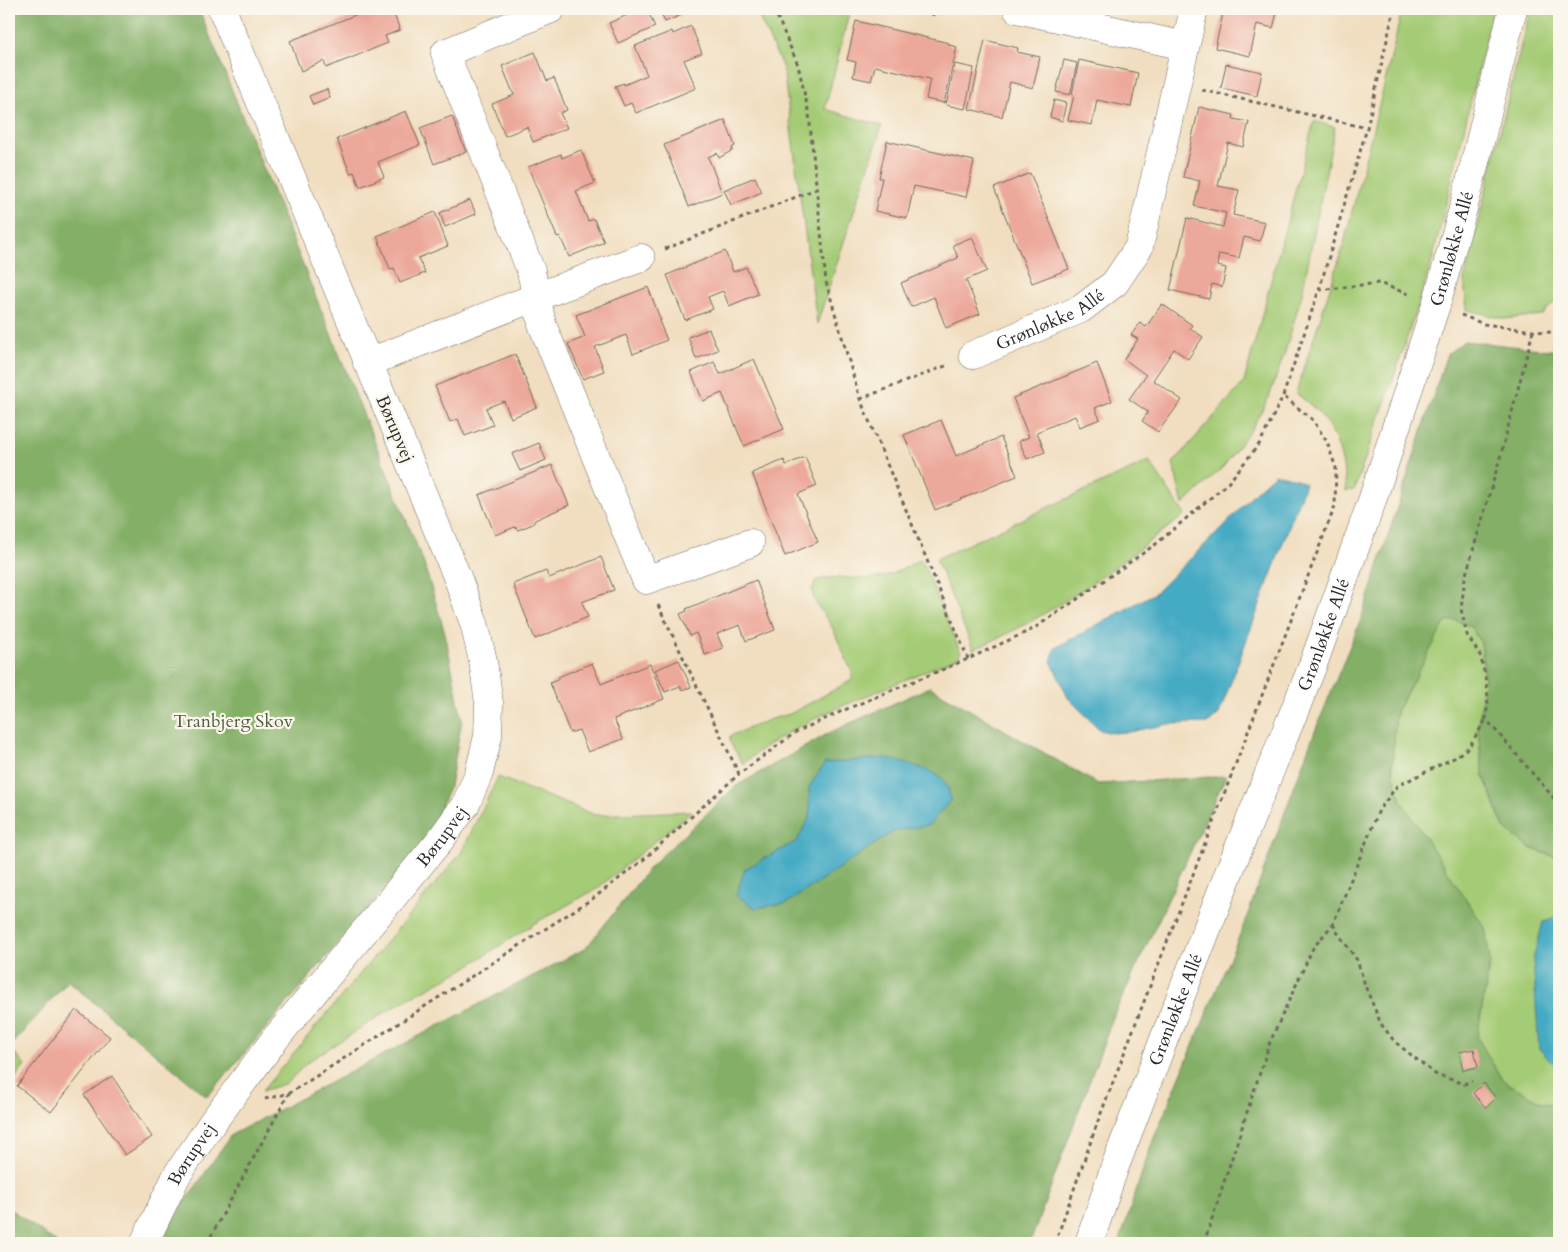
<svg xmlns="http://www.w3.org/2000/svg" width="1568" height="1252" font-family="Cardo,serif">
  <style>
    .green { fill: #a4cb75; stroke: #687b50 }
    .forest { fill: #83af66; stroke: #576d48; fill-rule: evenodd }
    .water { fill: #44aac4; stroke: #386a78 }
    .building { fill: #eca89a }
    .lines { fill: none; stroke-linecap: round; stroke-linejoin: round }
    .minor-casing { stroke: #706a5f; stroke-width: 29 }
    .path { stroke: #706a5f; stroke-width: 3; stroke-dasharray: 4 4; stroke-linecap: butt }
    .minor { stroke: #fff; stroke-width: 28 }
    .labels { text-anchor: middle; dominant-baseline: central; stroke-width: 4.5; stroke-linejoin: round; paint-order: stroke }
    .street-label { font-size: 18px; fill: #2b2b2b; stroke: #fbf7ec }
    .park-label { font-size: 18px; fill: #4f5b41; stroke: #fbf7ec }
  </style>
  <rect width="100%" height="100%" fill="#fbf7ec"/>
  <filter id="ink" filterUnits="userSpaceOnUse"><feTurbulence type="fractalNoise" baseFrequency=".02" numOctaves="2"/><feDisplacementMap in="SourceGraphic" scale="10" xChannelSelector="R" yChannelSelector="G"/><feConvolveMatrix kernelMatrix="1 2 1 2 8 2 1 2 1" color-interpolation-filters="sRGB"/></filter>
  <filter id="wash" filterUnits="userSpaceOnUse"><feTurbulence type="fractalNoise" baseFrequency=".0096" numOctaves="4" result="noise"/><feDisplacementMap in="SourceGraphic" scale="20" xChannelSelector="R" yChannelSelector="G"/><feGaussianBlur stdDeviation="1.12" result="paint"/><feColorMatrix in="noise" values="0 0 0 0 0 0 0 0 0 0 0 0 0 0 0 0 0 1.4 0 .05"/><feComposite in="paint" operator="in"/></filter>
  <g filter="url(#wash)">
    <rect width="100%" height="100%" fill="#f1dec0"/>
    <!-- green -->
    <path class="green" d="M755,9H850L825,109L882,126L817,324L783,68Z
      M1402,9H1493L1431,265L1400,359L1354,490L1346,491C1343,460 1339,435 1317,411C1311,405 1303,399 1296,393L1342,251L1391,58Z
      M1530,9H1559V297L1542,315L1505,319L1467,310L1464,280Z
      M1314,121L1335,127L1302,294L1285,352L1269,397L1252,428L1223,467L1183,505L1173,463L1244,382Z
      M1149,461L1185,515C1118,564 1052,618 973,649L936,559Z
      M921,559L961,653L956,658L824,714L794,729L762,749L743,764L730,742V736L771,719L790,714L852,680V672L832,627L814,600L812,591L815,581C837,573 860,582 882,577C896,573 909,566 921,559Z
      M1455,620L1470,626L1481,643L1485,679L1478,729L1483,774L1504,828L1530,848L1559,858V916L1543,922L1539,1049L1559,1069V1106L1541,1102L1502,1080L1477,1037L1490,962L1485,928L1401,801L1392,767L1396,712L1445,622Z
      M498,777L595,815L692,811L598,888L537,922L462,970L395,1006L309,1061L287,1083L262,1091L461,853Z
      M9,1046L25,1066L9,1086Z"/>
    <!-- forest -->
    <path class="forest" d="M9,9H199L423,561L445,633L462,720L450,786L424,843L207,1097L68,981L10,1047L9,1046Z
      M1464,341L1559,351V858L1530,848L1504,828L1483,774L1478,729L1485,679L1481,643L1470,626L1455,620L1445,623L1396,712L1392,767L1401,801L1485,928L1490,962L1477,1037L1502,1080L1541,1102L1559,1106V1243H1119L1151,1145L1243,927L1311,741L1361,619L1447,354Z
      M930,687L1098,784L1226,776L1114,1015L1030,1243H160L158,1241L231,1135L586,948L650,867L736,786L831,732ZM809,787L929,825L894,831L787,903L745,869L797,841L810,816Z
      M9,1208L57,1243H9Z"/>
    <!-- water -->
    <path class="water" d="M1275,474L1297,479L1305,484L1219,714L1209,723L1168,724L1130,732L1112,733L1100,730L1068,698L1051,661L1055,648L1155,593L1225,525L1255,492Z
      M885,758C902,763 938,768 947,785C949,789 950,796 950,801L929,825L894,831L787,903L755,908L736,895L745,869L797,841L810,816L809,787L825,763Z
      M1559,916V1069L1539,1049L1533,959L1543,922Z"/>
    <g id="blocks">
      <!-- building -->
      <path class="building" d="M370,9H392L400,30L385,36L388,43L326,68L324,61L301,71L290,41Z
        M641,9H647L655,27L618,43L609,23Z
        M659,9H678L681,15L665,22Z
        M1224,9H1278L1273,28L1257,24L1250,56L1215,48Z
        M856,21L949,43V45L957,47L944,103L926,99L930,79L875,66L871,81L853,77L856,62L847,60Z
        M691,26L702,53L684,60L696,88L636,113L631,103L624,106L615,86L624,83V85L647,75L635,46L672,31L673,34Z
        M985,40L1018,48L1017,52L1040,57L1033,88L1010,82L1002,117L969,109Z
        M535,52L547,81L554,78L567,110L560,113L567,128L533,142L527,127L505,136L492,104L514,95L502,66Z
        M1064,60L1077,63L1070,95L1056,92Z
        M1079,60L1138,73L1131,107L1097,100L1092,125L1068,120L1074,95L1072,94Z
        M955,64L974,68L965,109L946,105Z
        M1226,64L1262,72L1257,96L1221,88Z
        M327,89L330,98L313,105L309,96Z
        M1054,100L1066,103L1062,121L1050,117Z
        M1199,107L1234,115L1233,119L1249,122L1243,147L1228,143L1218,186L1239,190L1233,215L1265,222L1260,241L1244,237L1239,258L1219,254L1217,266L1226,268L1222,287L1212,284L1209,299L1170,290L1187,218L1223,227L1226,213L1194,206L1200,181L1183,177Z
        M406,111L420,145L378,162L384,177L360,187L354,172L350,173L337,139Z
        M452,116L466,152L434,164L420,128Z
        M725,120L735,146L732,148L733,150L719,158L717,153L708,157L722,193L689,207L664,145Z
        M887,141L974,161L966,197L914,186L907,218L875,211L882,178H879Z
        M581,150L595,183L576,191L588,221L594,219L604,242L569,257L560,236L557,237L528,167L561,154L562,158Z
        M1030,173L1069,269L1032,283L994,188Z
        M755,177L762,192L731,205L724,190Z
        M470,200L476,214L445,227L440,213Z
        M435,212L448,246L418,258L425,273L400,283L394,268L390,269L377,236Z
        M972,237L987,271L966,280L980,314L946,328L934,297L911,307L901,283L958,258L953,245Z
        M725,251L733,272L746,267L758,294L729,306L723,291L708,297L713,309L685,320L667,275Z
        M648,287L661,321H659L667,340L633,354L626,335L595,347L604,371L583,379L568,344L585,337L576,315Z
        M1162,304L1192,325L1190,328L1203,337L1188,359L1174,349L1153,380L1182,400L1158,432L1142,421L1148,412L1129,399L1146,375L1124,359L1138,339L1131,335L1140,323L1146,327Z
        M709,329L718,350L696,359L688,337Z
        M515,354L537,407L511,418L504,401L486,408L493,425L465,436L458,419L450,422L435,386Z
        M754,359L784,429L744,446L722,393L703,401L691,372L714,362L720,374Z
        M1097,363L1112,401L1095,408L1100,419L1080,427L1075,416L1037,432L1045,452L1027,459L1019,441L1029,437L1013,398Z
        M941,420L956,456L1001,437L1017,476L935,510L904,435Z
        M539,443L546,460L520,471L512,454Z
        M805,457L817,486L798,494L818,542L785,556L752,473L784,460L786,465Z
        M552,465L569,505L535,520L533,524L518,530L515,527L495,535L479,495Z
        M601,557L614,590L582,602L588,617L535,639L513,584L546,571L549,578Z
        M756,580L775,630L746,641L740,625L717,634L723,648L705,655L696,633L690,636L680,614L687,611L686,609Z
        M679,660L691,687L682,690L680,686L665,692L655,670Z
        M592,663L601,684L650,664L664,699L614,719L623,739L588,752L579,730L570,733L550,683L559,679L558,677Z
        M76,1010L110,1037L51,1112L17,1086Z
        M1474,1049L1478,1067L1463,1070L1459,1052Z
        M112,1076L152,1137L125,1155L84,1095Z
        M1484,1083L1496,1098L1486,1108L1473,1093Z"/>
    </g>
  </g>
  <g filter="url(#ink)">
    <use href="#blocks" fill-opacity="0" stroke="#706a5f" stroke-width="1"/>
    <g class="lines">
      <!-- minor casing -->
      <g class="minor-casing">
        <g id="minor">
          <path d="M551,9L445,53L531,271L542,324L646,580L750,543"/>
          <path d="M1017,9L1185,46"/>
          <path id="s1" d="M973,355L1081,309L1115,283L1139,247L1194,9"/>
          <path d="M367,363L536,297L641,258"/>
          <path id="s2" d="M144,1243L177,1175L212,1123L275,1039L441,839L466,804L479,773L488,736L489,703L483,661L474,623L458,579L222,9"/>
          <path id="s3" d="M1089,1243L1114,1169L1166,1034L1233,862L1311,670L1372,501L1436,305L1466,198L1513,9"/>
        </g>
      </g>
      <!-- path -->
      <path class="path" d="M774,9L798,65L809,114L826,282L860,399L968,659
        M907,9L937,15L944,9
        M1202,90L1367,128
        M665,249L816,189
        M1319,290L1379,283L1411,295
        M1461,315L1484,324L1533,331L1559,333
        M1533,331L1500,458L1465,578L1461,609L1467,635L1480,655L1485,675L1488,697L1486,719L1559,804
        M860,399L948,365
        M658,605L739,774L796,732L849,708L968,659L1033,629L1076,600L1156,544L1228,483L1260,443L1283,396L1319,290L1367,128L1394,9
        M1333,924L1337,932L1357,960L1366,988L1381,1024L1395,1042L1435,1074L1464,1084L1472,1081
        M265,1099L290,1093L595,897L642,861L739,774
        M206,1243L211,1236L289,1093
        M1055,1243L1098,1121L1335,506L1336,468L1327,442L1313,420L1283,396
        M1204,1243L1270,1042L1313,948L1333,924L1379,810L1397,786L1454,758L1469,747L1486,719"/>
      <!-- minor -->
      <use href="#minor" class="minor"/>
    </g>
  </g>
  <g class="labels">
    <!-- street labels -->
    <g class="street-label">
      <text stroke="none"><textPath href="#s3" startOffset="1059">Grønløkke Allé</textPath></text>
      <text stroke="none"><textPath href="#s1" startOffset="85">Grønløkke Allé</textPath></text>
      <text transform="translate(395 429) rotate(67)">Børupvej</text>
      <text stroke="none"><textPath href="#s3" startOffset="652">Grønløkke Allé</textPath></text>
      <text stroke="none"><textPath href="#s2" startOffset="506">Børupvej</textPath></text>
      <text stroke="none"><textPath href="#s3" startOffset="249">Grønløkke Allé</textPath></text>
      <text stroke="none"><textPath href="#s2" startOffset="101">Børupvej</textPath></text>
    </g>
    <!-- park labels -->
    <g class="park-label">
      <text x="233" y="721">Tranbjerg Skov</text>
    </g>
  </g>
  <!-- margin -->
  <rect width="1568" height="1252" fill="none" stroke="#fbf7ec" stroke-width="30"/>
</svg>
